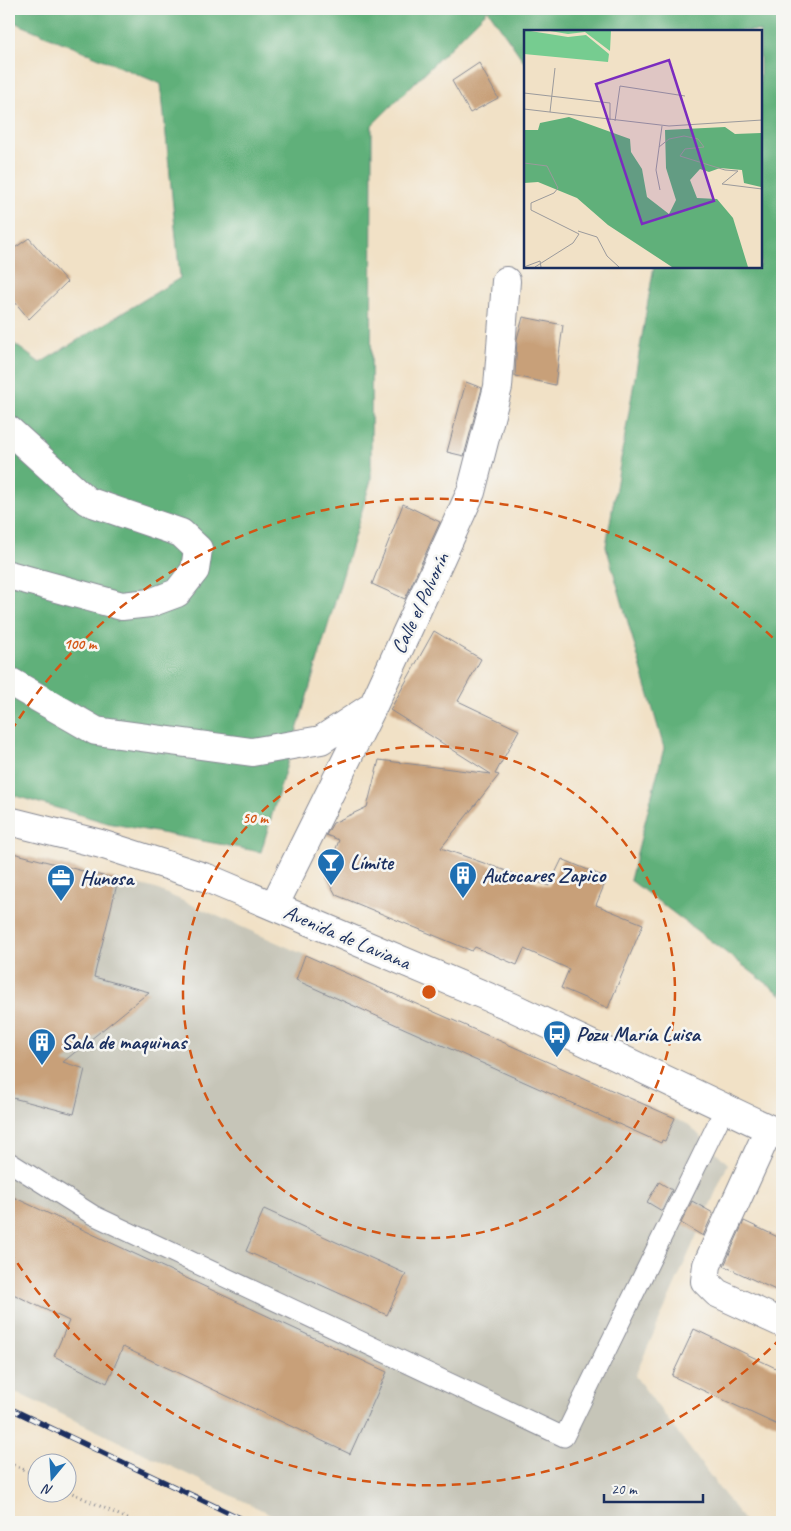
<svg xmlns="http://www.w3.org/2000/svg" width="791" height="1531" font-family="Caveat,sans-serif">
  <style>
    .industrial { fill: #c6c5b8 }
    .forest { fill: #60b07a; stroke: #3e706c }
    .building { fill: #c8a079 }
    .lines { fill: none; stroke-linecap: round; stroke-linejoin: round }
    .lane-casing { stroke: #868892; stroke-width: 21 }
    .street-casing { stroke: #868892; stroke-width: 30 }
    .secondary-casing { stroke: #868892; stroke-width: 30 }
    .path { stroke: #868892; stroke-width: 3; stroke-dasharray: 1 4; stroke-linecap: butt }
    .lane { stroke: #fff; stroke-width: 19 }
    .street { stroke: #fff; stroke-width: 28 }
    .secondary { stroke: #fff; stroke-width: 28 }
    .rail-casing { stroke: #1b2f5e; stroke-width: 5.5 }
    .rail { stroke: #f6f6f2; stroke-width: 4; stroke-dasharray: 11; stroke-linecap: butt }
    .ring { fill: none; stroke: #d45514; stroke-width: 2.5; stroke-dasharray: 9 6 }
    .labels { text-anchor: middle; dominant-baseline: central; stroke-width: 5; stroke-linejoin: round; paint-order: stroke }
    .street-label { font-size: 21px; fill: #1b2f5e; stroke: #f6f6f2 }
    .poi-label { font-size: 21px; font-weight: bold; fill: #1b2f5e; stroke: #f6f6f2; text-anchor: start }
    .inset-road { fill: none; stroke: #9b9a9c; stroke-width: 1 }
    .view { fill: #7b2cbf; fill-opacity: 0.15; stroke: #7b2cbf; stroke-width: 2.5 }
    .inset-edge { fill: none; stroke: #1b2f5e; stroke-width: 2.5 }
    .centre { fill: #d45514; stroke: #f6f6f2; stroke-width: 2.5 }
    .ring-label { font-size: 15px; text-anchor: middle; font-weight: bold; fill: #d45514; stroke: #f6f6f2; stroke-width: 5; stroke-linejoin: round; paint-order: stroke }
  </style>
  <rect width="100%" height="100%" fill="#f6f6f2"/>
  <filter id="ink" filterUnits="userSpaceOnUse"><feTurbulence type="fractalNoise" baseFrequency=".02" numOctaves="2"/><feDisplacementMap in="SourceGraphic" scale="10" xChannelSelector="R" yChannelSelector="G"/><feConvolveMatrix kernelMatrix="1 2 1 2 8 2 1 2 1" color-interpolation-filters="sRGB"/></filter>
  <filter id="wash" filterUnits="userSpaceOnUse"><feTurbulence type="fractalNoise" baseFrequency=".0096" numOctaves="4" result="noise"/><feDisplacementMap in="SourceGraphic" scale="20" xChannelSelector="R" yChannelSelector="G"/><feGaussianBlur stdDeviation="1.12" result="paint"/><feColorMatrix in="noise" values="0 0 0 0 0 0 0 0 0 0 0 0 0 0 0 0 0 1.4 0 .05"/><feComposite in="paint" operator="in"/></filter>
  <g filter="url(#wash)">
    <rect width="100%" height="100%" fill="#f1e1c6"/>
    <!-- industrial -->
    <path class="industrial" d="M9,852L156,889L689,1125L728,1164L635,1376L745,1522H287L9,1389Z"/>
    <!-- forest -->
    <path class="forest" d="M9,9H782V995L630,880L664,748L606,546L654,266H760V31H525V63L488,10L372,125L371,480L261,852L108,823L9,794V340L40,363L180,278L161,84L9,20Z"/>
    <g id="blocks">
      <!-- building -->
      <path class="building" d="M479,63L498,98L470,113L452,81Z
        M29,238L67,282L29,319L9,295V252Z
        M523,317L563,325L555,385L515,376L517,339Z
        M466,382L482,388L464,456L447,452Z
        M403,504L440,522L405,599L372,584Z
        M434,631L481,659L458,701L519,730L495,774L499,775L441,848L549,886L562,859L607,878L596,905L643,924L608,1008L561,988L569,969L524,949L517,965L475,947L472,951L336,895L326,877L339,840L326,835L333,823L367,807L379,760L491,774L390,710Z
        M9,852L118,880L94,977L149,992L63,1062L85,1069L74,1114L9,1097Z
        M305,955L675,1118L665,1141L662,1140L661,1143L296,980Z
        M659,1182L672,1190L662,1211L647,1202Z
        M9,1195L387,1372L350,1454L123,1347L107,1383L54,1356L69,1321L9,1292Z
        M692,1201L713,1213L703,1236L681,1223Z
        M264,1209L406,1274L387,1315L246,1251Z
        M744,1221L782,1239V1293L724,1266Z
        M694,1329L782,1371V1427L672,1376Z"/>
    </g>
  </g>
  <g filter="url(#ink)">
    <use href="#blocks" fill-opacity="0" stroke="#868892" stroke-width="1"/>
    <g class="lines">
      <!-- lane casing -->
      <g class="lane-casing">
        <path id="lane" d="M9,1162L93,1215L564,1437L725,1108"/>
      </g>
      <!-- street casing -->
      <g class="street-casing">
        <path id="street" d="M9,430L87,501L181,533L198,549L195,570L177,593L150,603L122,606L9,575
          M9,681L96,731L252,752L321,740L373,706
          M274,906L373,706L471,492L498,387L506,281
          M769,1129L707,1265L705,1281L717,1293L782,1323"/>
      </g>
      <!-- secondary casing -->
      <g class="secondary-casing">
        <path id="secondary" d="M9,821L101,844L207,878L512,1007L782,1135"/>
      </g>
      <!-- path -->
      <path class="path" d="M9,1463L38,1476
        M68,1491L134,1522"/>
      <!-- lane -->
      <use href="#lane" class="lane"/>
      <!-- street -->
      <use href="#street" class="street"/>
      <!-- secondary -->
      <use href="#secondary" class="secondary"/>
      <!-- rail casing -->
      <g class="rail-casing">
        <path id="rail" d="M9,1408L248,1522"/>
      </g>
      <!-- rail -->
      <use href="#rail" class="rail"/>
    </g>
  </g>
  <!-- distance rings -->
  <g class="ring">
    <circle cx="429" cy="992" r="246"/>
    <path d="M781 1338A493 493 0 0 1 11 1253M11 731A493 493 0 0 1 781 646"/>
  </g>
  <!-- icons -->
  <defs>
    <g id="bar-pin" transform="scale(1.4375)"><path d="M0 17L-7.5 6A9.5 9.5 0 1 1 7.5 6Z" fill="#1f6fb2" stroke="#f6f6f2"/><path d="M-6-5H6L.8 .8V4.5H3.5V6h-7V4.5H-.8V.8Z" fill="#fff"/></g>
    <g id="building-pin" transform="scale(1.4375)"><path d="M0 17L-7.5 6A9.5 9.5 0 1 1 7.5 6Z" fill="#1f6fb2" stroke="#f6f6f2"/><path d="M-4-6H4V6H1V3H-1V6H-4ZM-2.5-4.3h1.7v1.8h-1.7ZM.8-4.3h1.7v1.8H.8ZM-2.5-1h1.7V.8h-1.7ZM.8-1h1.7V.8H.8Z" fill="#fff"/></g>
    <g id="office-pin" transform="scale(1.4375)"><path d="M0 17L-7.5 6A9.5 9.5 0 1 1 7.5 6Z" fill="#1f6fb2" stroke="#f6f6f2"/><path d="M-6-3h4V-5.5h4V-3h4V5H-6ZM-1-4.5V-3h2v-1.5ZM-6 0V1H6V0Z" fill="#fff"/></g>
    <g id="bus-pin" transform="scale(1.4375)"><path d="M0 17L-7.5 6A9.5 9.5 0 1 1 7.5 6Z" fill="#1f6fb2" stroke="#f6f6f2"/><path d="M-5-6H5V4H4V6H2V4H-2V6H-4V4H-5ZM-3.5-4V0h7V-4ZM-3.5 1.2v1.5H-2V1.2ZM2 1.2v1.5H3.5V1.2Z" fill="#fff"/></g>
  </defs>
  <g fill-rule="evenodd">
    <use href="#bar-pin" x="331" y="862"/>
    <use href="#building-pin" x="463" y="875"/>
    <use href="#office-pin" x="61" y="878"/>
    <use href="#bus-pin" x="557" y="1034"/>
    <use href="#building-pin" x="42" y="1042"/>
  </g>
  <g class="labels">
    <!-- street labels -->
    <g class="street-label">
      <text transform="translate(420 603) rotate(-65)">Calle el Polvorín</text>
      <text transform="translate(347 937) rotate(23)">Avenida de Laviana</text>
    </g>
    <!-- poi labels -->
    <g class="poi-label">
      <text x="350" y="862">Límite</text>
      <text x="482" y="875">Autocares Zapico</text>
      <text x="80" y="878">Hunosa</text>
      <text x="576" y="1034">Pozu María Luisa</text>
      <text x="61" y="1042">Sala de maquinas</text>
    </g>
  </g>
  <!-- overview -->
  <g transform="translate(524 30)">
    <rect width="238" height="238" fill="#f1e1c6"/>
    <path d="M0,0L44,7L62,5L85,24L84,32L0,24ZM20,0H87L86,21L61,2L44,4Z" fill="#76cc90"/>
    <path d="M45,87L106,109L107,122L118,139L123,167L145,184L152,170L142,138L141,100L201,97L211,104L237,103V157L220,153L218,140L196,138L185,142L176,139L166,150L173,168L193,169L209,188L224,237H148L84,195L53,168L14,152L0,153V100H14L16,93Z" fill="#60b07a"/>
    <path class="inset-road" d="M0,63L86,73V90M0,79L145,96L238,90M26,82L31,38M91,91L96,56L161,66M135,117L145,109L160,106L174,109L180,117L161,119L156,126L201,140L214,141L198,154L238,159M0,133L23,136L34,158L30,163L7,173V180L55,204L49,213L11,237M136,160L132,140L138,96M54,201L73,207L83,226L95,237M0,237L16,231L17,237"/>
    <path class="view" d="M145,30L190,171L118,194L72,54Z"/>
    <rect width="238" height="238" class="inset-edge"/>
  </g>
  <circle cx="429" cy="992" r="8" class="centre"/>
  <g class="ring-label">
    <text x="80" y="649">100 m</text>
    <text x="255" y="823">50 m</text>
  </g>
  <!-- margin -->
  <rect width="791" height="1531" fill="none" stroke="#f6f6f2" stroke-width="30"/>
  <!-- north arrow -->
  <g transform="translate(52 1478) rotate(198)"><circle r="24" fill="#f6f6f2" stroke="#9ea6b7"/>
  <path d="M0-4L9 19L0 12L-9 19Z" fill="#1f6fb2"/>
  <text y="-8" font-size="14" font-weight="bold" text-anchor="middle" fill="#1b2f5e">N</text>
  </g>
  <!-- scale -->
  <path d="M604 1494v8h99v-8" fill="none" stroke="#1b2f5e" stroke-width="2.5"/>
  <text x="611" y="1494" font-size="15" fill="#1b2f5e" stroke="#f6f6f2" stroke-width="4" paint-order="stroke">20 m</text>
</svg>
